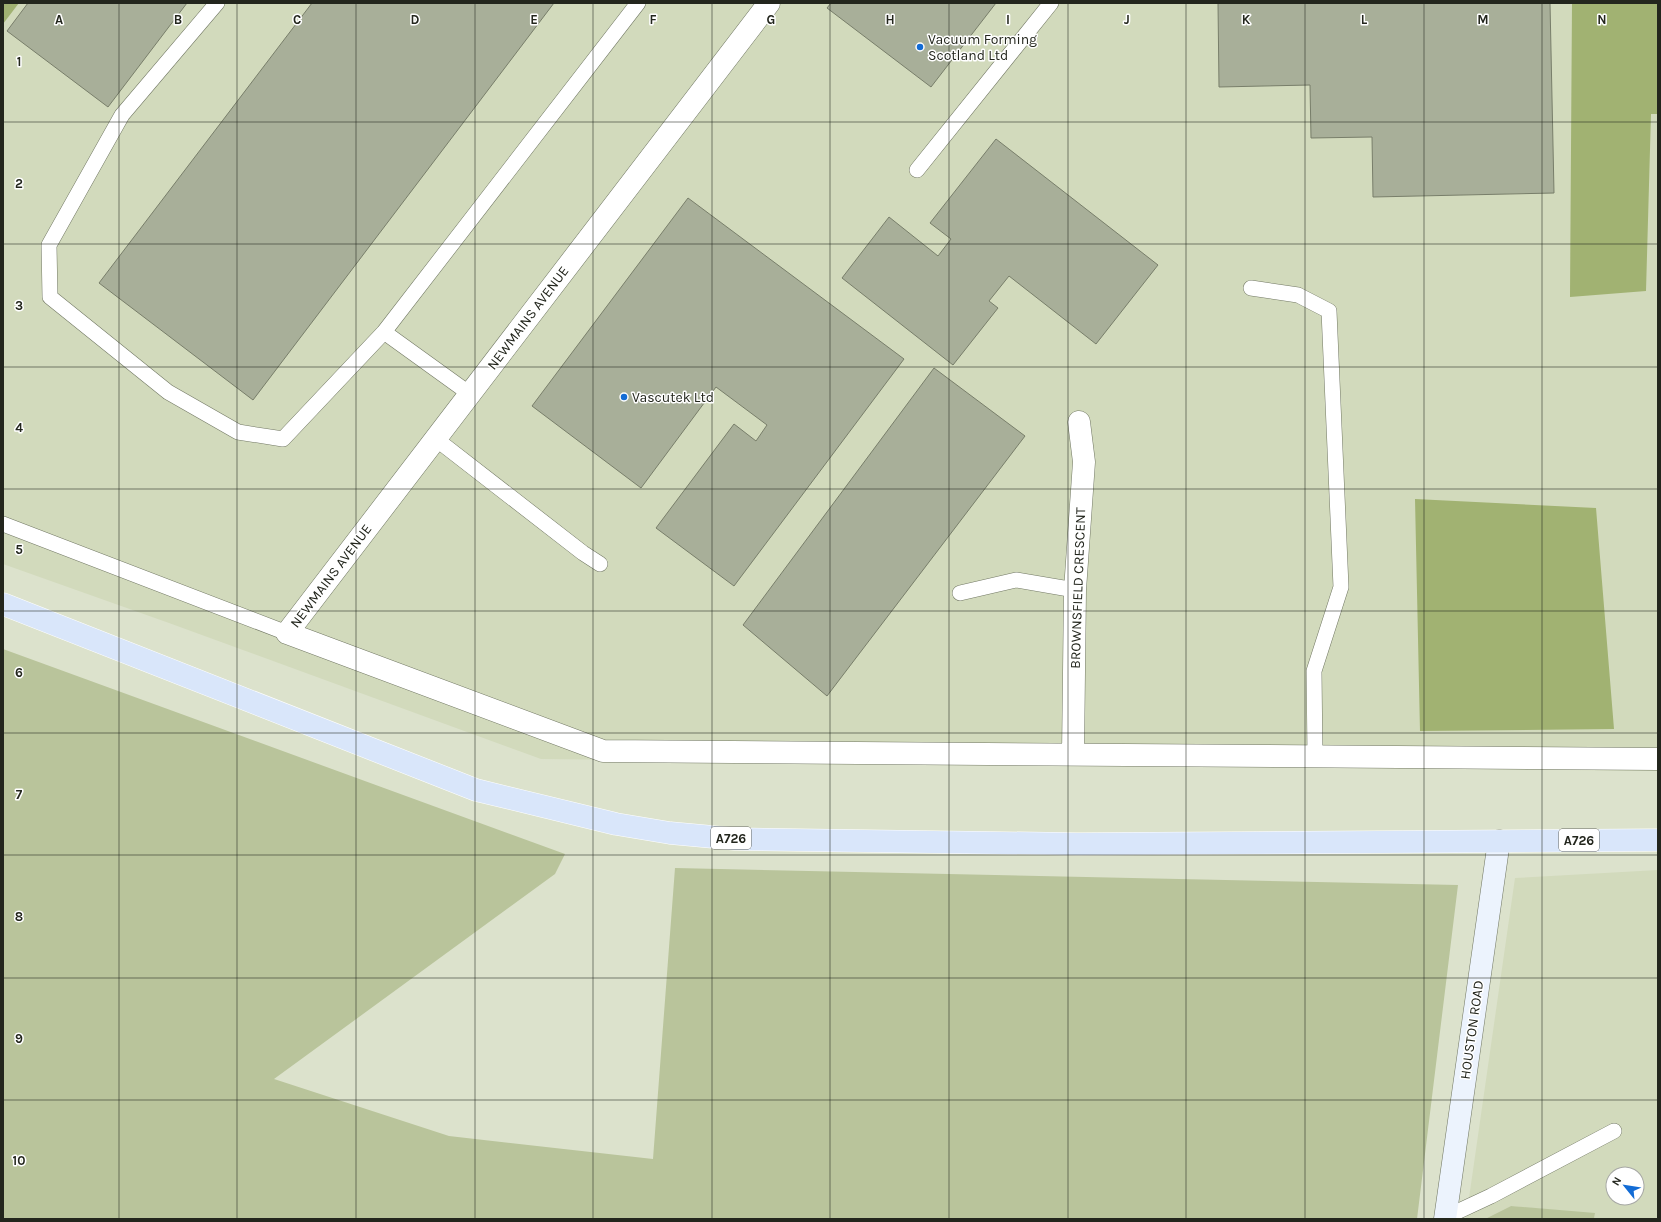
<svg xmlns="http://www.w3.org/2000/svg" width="1661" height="1222" font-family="Karla,sans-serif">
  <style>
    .built { fill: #d2dabc; fill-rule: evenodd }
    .green { fill: #b9c49b }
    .forest { fill: #a1b272 }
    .building { fill: #a8af99; stroke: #787e6a }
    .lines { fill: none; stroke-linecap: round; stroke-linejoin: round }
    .service-casing { stroke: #727864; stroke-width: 16 }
    .minor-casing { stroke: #727864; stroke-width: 23 }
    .secondary-casing { stroke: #727864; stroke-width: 23 }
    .primary-casing { stroke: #fff; stroke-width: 23 }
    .service { stroke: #fff; stroke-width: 15 }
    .minor { stroke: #fff; stroke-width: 22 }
    .secondary { stroke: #ecf3fd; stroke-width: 22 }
    .primary { stroke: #d9e6fa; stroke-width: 22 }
    .grid { fill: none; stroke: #23261d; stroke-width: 1; stroke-opacity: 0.55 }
    .poi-dot { fill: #136cd5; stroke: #fff; stroke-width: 1.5 }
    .labels { text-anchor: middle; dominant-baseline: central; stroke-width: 3; stroke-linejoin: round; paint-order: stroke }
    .shield { fill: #fff; stroke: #656761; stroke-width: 1 }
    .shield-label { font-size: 13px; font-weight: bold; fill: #23261d }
    .poi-label { font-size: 14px; fill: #23261d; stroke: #fff; text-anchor: start }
    .street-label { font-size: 14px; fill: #23261d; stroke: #fff }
    .grid-label { font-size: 13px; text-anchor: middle; font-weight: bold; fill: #23261d; stroke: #fff; stroke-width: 3; stroke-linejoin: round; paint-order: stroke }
  </style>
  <rect width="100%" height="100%" fill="#dce2cc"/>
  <!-- built -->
  <path class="built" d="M19,3H1658V771L541,759L169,623L3,564V24Z
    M1658,870V1219H1594L1595,1214L1511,1206L1485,1219H1466L1515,878ZM1613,1174H1637V1198H1613Z"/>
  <!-- green -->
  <path class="green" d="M3,649L565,854L555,874L274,1079L449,1136L653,1159L675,868L1458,885L1417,1219H3Z
    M1511,1206L1595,1213L1594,1219H1485Z"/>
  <!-- forest -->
  <path class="forest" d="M3,3H19L3,24Z
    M1572,3H1658V114H1651L1646,291L1570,297Z
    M1415,499L1596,508L1614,729L1420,731Z"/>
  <!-- building -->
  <path class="building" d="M28,3H187L108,107L7,31Z
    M312,3H554L253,400L99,283Z
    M831,3H996L931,87L827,8Z
    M1218,3H1550L1554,193L1373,197L1372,137L1311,138L1310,85L1219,87Z
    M996,139L1158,265L1096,344L1009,276L989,301L998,308L953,365L842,278L889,217L938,256L951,239L930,223Z
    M688,198L904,359L734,586L656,528L734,424L756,441L767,425L716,387L641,488L532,406Z
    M934,368L1025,436L827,696L743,625Z"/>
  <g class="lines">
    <!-- service casing -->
    <g class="service-casing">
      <path id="service" d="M217,3L122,115L49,245L50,297L168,392L238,432L283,439L384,332
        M917,170L1051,3
        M1251,288L1298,295L1329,311L1341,587L1314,671L1315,756
        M470,394L384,332L638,3
        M436,439L583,553L600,564
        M3,524L287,633
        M960,593L1016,580L1075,590
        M1446,1217L1491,1196L1614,1131"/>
    </g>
    <!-- minor casing -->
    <g class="minor-casing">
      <path id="minor" d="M769,3L287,633L603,751L1658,759
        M1073,754L1075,590L1084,462L1079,422"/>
    </g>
    <!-- secondary casing -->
    <g class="secondary-casing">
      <path id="secondary" d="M1445,1219L1499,841"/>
    </g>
    <!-- primary casing -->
    <g class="primary-casing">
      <path id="primary" d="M3,604L476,790L616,824L670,833L735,839L1077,844L1658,840"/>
    </g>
    <!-- service -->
    <use href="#service" class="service"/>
    <!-- minor -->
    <use href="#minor" class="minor"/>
    <!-- secondary -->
    <use href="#secondary" class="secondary"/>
    <!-- primary -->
    <use href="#primary" class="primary"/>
  </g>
  <!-- grid -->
  <path class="grid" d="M119,3V1219M237,3V1219M356,3V1219M475,3V1219M593,3V1219M712,3V1219M830,3V1219M949,3V1219M1068,3V1219M1186,3V1219M1305,3V1219M1424,3V1219M1542,3V1219M3,122H1658M3,244H1658M3,367H1658M3,489H1658M3,611H1658M3,733H1658M3,855H1658M3,978H1658M3,1100H1658"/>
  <!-- markers -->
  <g class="poi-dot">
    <circle cx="920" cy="47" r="4"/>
    <circle cx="624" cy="397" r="4"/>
  </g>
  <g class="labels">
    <!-- shield labels -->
    <g class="shield">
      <rect x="711" y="827" width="40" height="22" rx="3"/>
      <rect x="1559" y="829" width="40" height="22" rx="3"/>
    </g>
    <g class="shield-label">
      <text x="731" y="838">A726</text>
      <text x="1579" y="840">A726</text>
    </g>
    <!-- poi labels -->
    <g class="poi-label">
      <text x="928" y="39">Vacuum Forming<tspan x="928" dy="16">Scotland Ltd</tspan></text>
      <text x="632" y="397">Vascutek Ltd</text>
    </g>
    <!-- street labels -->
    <g class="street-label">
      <text transform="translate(528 318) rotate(-53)">NEWMAINS AVENUE</text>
      <text transform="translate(331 576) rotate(-53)">NEWMAINS AVENUE</text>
      <text transform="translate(1078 588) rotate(-88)">BROWNSFIELD CRESCENT</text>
      <text transform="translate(1472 1030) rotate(-82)">HOUSTON ROAD</text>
    </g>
  </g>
  <g class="grid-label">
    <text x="59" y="24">A</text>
    <text x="178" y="24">B</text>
    <text x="297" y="24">C</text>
    <text x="415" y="24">D</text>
    <text x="534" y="24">E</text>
    <text x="653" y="24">F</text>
    <text x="771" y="24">G</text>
    <text x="890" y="24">H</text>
    <text x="1008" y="24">I</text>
    <text x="1127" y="24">J</text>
    <text x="1246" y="24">K</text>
    <text x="1364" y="24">L</text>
    <text x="1483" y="24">M</text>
    <text x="1602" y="24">N</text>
    <text x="19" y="66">1</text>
    <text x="19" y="188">2</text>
    <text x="19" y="310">3</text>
    <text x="19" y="432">4</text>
    <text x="19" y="554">5</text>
    <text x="19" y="677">6</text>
    <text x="19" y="799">7</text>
    <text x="19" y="921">8</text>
    <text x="19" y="1043">9</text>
    <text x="19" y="1165">10</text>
  </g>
  <!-- border -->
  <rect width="1661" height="1222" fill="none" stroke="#23261d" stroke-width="8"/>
  <!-- north arrow -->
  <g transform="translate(1625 1186) rotate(300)"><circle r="19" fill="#ffffff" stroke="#a7a8a5"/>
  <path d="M0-3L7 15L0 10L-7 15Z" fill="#136cd5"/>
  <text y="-6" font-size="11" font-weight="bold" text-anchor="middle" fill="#23261d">N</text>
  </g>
</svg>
